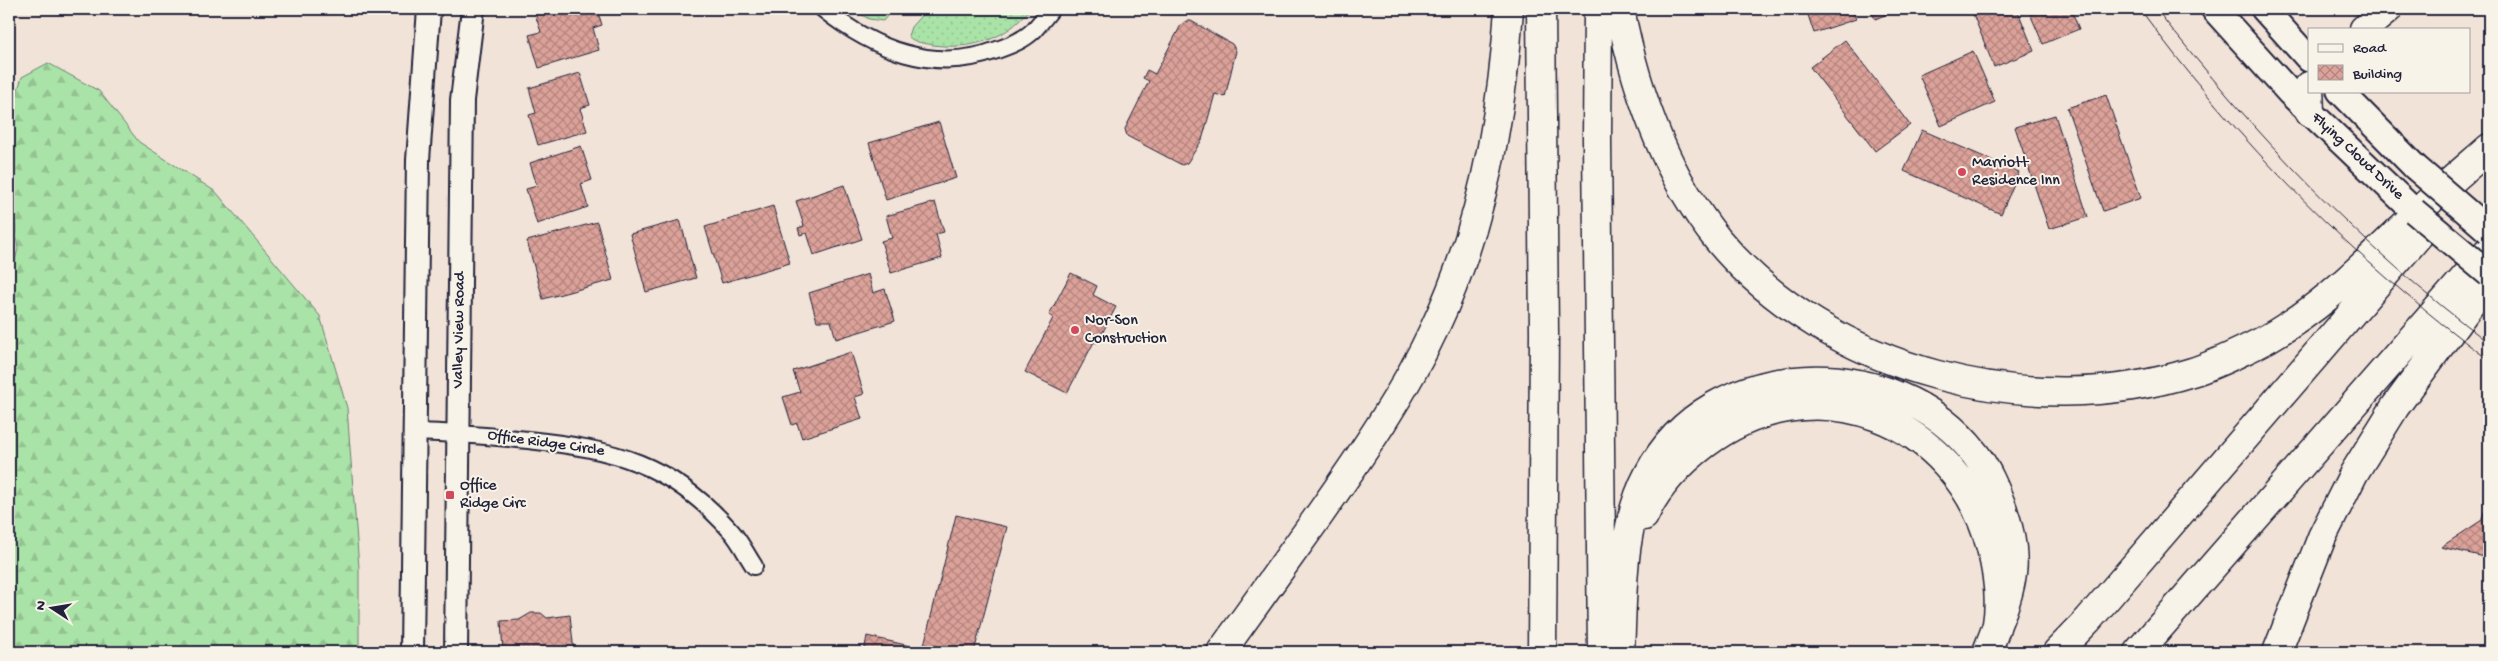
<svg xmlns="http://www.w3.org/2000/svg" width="2498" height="661" font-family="'Gochi Hand',sans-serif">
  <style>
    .grass { fill: url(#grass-dots); stroke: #668271 }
    .forest { fill: url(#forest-firs); stroke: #668271 }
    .building { fill: url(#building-cross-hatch); stroke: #22223b }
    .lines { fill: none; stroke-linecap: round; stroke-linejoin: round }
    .minor-casing { stroke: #22223b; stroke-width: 20 }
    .secondary-casing { stroke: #22223b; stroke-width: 26 }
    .primary-casing { stroke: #22223b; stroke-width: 29 }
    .motorway-casing { stroke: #22223b; stroke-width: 31 }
    .minor { stroke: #f7f3e8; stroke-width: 16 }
    .secondary { stroke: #f7f3e8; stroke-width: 22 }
    .primary { stroke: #f7f3e8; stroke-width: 25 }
    .motorway { stroke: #f7f3e8; stroke-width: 28 }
    .tram { stroke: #22223b; stroke-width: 1 }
    .primary-bridge-casing { stroke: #22223b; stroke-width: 29; stroke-linecap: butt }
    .primary-bridge { stroke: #f7f3e8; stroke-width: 25 }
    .poi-dot { fill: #d1495b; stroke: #f7f3e8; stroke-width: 2 }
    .labels { text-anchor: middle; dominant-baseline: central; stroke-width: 4; stroke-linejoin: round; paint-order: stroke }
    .street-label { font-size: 16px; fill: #22223b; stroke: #f7f3e8 }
    .poi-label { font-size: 16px; fill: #22223b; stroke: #f7f3e8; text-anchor: start }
  </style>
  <defs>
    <pattern id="grass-dots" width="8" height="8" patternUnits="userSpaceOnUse" patternTransform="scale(1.25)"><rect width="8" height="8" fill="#aae3a7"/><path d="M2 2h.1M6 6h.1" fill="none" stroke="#92c291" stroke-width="1.8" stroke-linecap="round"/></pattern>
    <pattern id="forest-firs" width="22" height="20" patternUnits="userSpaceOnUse" patternTransform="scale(1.25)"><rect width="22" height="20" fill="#aae3a7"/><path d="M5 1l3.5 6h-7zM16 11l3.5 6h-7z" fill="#92c291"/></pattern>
    <pattern id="building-cross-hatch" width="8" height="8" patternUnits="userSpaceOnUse" patternTransform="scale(1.25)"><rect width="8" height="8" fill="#dca299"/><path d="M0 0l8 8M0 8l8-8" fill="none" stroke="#b2847e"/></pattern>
  </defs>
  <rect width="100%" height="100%" fill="#f2e3d8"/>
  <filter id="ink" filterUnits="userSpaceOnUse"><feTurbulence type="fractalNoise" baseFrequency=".02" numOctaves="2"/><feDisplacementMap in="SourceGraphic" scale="10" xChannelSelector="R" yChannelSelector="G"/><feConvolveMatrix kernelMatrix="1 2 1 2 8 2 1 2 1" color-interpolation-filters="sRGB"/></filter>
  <g filter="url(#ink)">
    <!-- grass -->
    <path class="grass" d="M851,9H893L883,21L869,19Z
      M927,9H945L947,11L951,9H1030C1006,40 971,50 933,45C924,43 914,43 908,36L911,27Z"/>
    <!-- forest -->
    <path class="forest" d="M48,63L99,91L139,142L216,192L320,316L347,408L359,568V652H9V282L18,249L9,182V118L22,77Z"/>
    <!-- building -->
    <path class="building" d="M542,9H597L602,25L593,28L599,50L539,68L529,35L541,32L534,11Z
      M1806,9H1852L1856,19L1814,33Z
      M1870,9H1900L1875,19Z
      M1971,9H2017L2034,51L1994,67Z
      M2028,9H2071L2079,29L2043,44Z
      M1186,21H1191L1232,44L1236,51L1225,97L1215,94L1202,140L1187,163L1182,165L1127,136L1125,129L1149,81L1143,78L1147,70L1155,74L1181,25Z
      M1845,40L1910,125L1875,151L1810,67Z
      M1973,51L1995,102L1941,126L1919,75Z
      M580,73L590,105L580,108L587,131L538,145L529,115L536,113L529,88Z
      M2106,95L2141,198L2103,211L2067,108Z
      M2055,115L2088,217L2049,229L2015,127Z
      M939,122L956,178L886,200L869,143Z
      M1922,130L2019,172L2001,214L1904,171Z
      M581,146L592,180L581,184L588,207L537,224L526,189L537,186L530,163Z
      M844,185L862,239L814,255L807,233L800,235L798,228L804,226L796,201Z
      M935,202L944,232L936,234L942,258L891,273L881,241L892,238L886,216Z
      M773,206L790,263L722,283L705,227Z
      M680,220L696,278L646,292L630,234Z
      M597,222L613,280L543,299L527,241Z
      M1071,273L1097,286L1093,295L1116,307L1097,343L1094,342L1067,393L1025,372L1053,318L1049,315Z
      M868,274L873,293L885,289L895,321L836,339L831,321H817L809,293Z
      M851,352L864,394L855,397L862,419L802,438L797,423L792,425L783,397L800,392L793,371Z
      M2484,512L2489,513V558L2441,547L2482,520Z
      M956,515L1007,527L974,652H864L867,636L923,649Z
      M531,613H541L547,618L570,615L574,652H503L501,621L519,620Z"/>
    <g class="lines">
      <!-- minor casing -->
      <g class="minor-casing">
        <path id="minor" d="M823,9C873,49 934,74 997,50C1011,45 1024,40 1034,30C1040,23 1046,16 1051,9
          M414,432C452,433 490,436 528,440C614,449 671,463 731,531C740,541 746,554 754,566"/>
      </g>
      <!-- secondary casing -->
      <g class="secondary-casing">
        <path id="secondary" d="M412,652L418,160L429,9
          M456,652L462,100L473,9"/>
      </g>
      <!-- primary casing -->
      <g class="primary-casing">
        <path id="primary" d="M2214,9L2290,93L2414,211
          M2264,9L2309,59
          M2340,91L2415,167"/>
      </g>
      <!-- motorway casing -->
      <g class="motorway-casing">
        <path id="motorway" d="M1541,9L1544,333L1542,652
          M1598,9L1597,139L1602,652
          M1620,9C1636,92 1664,173 1718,240C1828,372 2031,423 2192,372C2212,366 2232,356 2251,347C2325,311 2378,249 2437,194C2454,178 2472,163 2489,148
          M2364,29L2388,9
          M2309,86L2310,113
          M1644,516C1656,488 1681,462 1705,444C1814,362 1957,418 1991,548C1997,571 2001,600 1997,624C1995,633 1990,643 1987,652
          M1221,652C1254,606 1287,560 1320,514C1362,454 1404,394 1435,327C1482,228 1502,118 1509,9
          M1620,652C1623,594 1620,528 1648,475C1710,354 1895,350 1975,454C1987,469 1995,489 2002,507C2018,552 2016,580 1997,624
          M2057,652L2088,620L2426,227
          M2138,652L2489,250
          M2277,652L2322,537L2354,473L2395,407L2489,279"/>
      </g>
      <!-- minor -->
      <use href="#minor" class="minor"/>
      <!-- secondary -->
      <use href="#secondary" class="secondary"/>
      <!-- primary -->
      <use href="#primary" class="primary"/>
      <!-- motorway -->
      <use href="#motorway" class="motorway"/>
      <!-- tram -->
      <path class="tram" d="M2140,9C2238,143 2355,261 2489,360
        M2156,9C2257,137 2359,245 2489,343"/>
      <!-- primary-bridge casing -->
      <g class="primary-bridge-casing">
        <path id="primary-bridge" d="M2415,167L2489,231
          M2414,211L2489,274"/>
      </g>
      <!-- primary-bridge -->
      <use href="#primary-bridge" class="primary-bridge"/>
    </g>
  </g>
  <!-- markers -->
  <g class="poi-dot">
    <circle cx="1962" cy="172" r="5"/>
    <circle cx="1075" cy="330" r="5"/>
    <rect x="445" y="490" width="10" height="10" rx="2.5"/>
  </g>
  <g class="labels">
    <!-- street labels -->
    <g class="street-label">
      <text transform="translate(2357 157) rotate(43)">Flying Cloud Drive</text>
      <text transform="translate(460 330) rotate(-89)">Valley View Road</text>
      <text transform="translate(546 444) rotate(8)">Office Ridge Circle</text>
    </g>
    <!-- poi labels -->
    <g class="poi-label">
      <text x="1972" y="163">Marriott<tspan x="1972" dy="18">Residence Inn</tspan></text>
      <text x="1085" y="321">Nor-Son<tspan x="1085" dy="18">Construction</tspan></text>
      <text x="460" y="486">Office<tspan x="460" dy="18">Ridge Circ</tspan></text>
    </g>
  </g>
  <!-- margin -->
  <rect width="2498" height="661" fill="none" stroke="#f7f3e8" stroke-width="30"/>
  <rect x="15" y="15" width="2468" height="631" fill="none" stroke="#22223b" stroke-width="2" filter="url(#ink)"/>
  <!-- legend -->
  <rect x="2308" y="28" width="162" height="65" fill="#f7f3e8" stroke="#a29fa3"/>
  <rect x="2318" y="44" width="25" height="8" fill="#f7f3e8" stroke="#a29fa3"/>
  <text x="2353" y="52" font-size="15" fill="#22223b">Road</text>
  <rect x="2318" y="65" width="25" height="15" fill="url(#building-cross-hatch)" stroke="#a29fa3"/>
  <text x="2353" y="78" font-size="15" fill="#22223b">Building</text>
  <!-- north arrow -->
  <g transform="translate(52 608) rotate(282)" stroke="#f7f3e8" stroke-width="4" paint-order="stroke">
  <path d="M0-4L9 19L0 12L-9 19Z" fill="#22223b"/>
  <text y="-8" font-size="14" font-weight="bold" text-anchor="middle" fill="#22223b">N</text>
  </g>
</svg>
